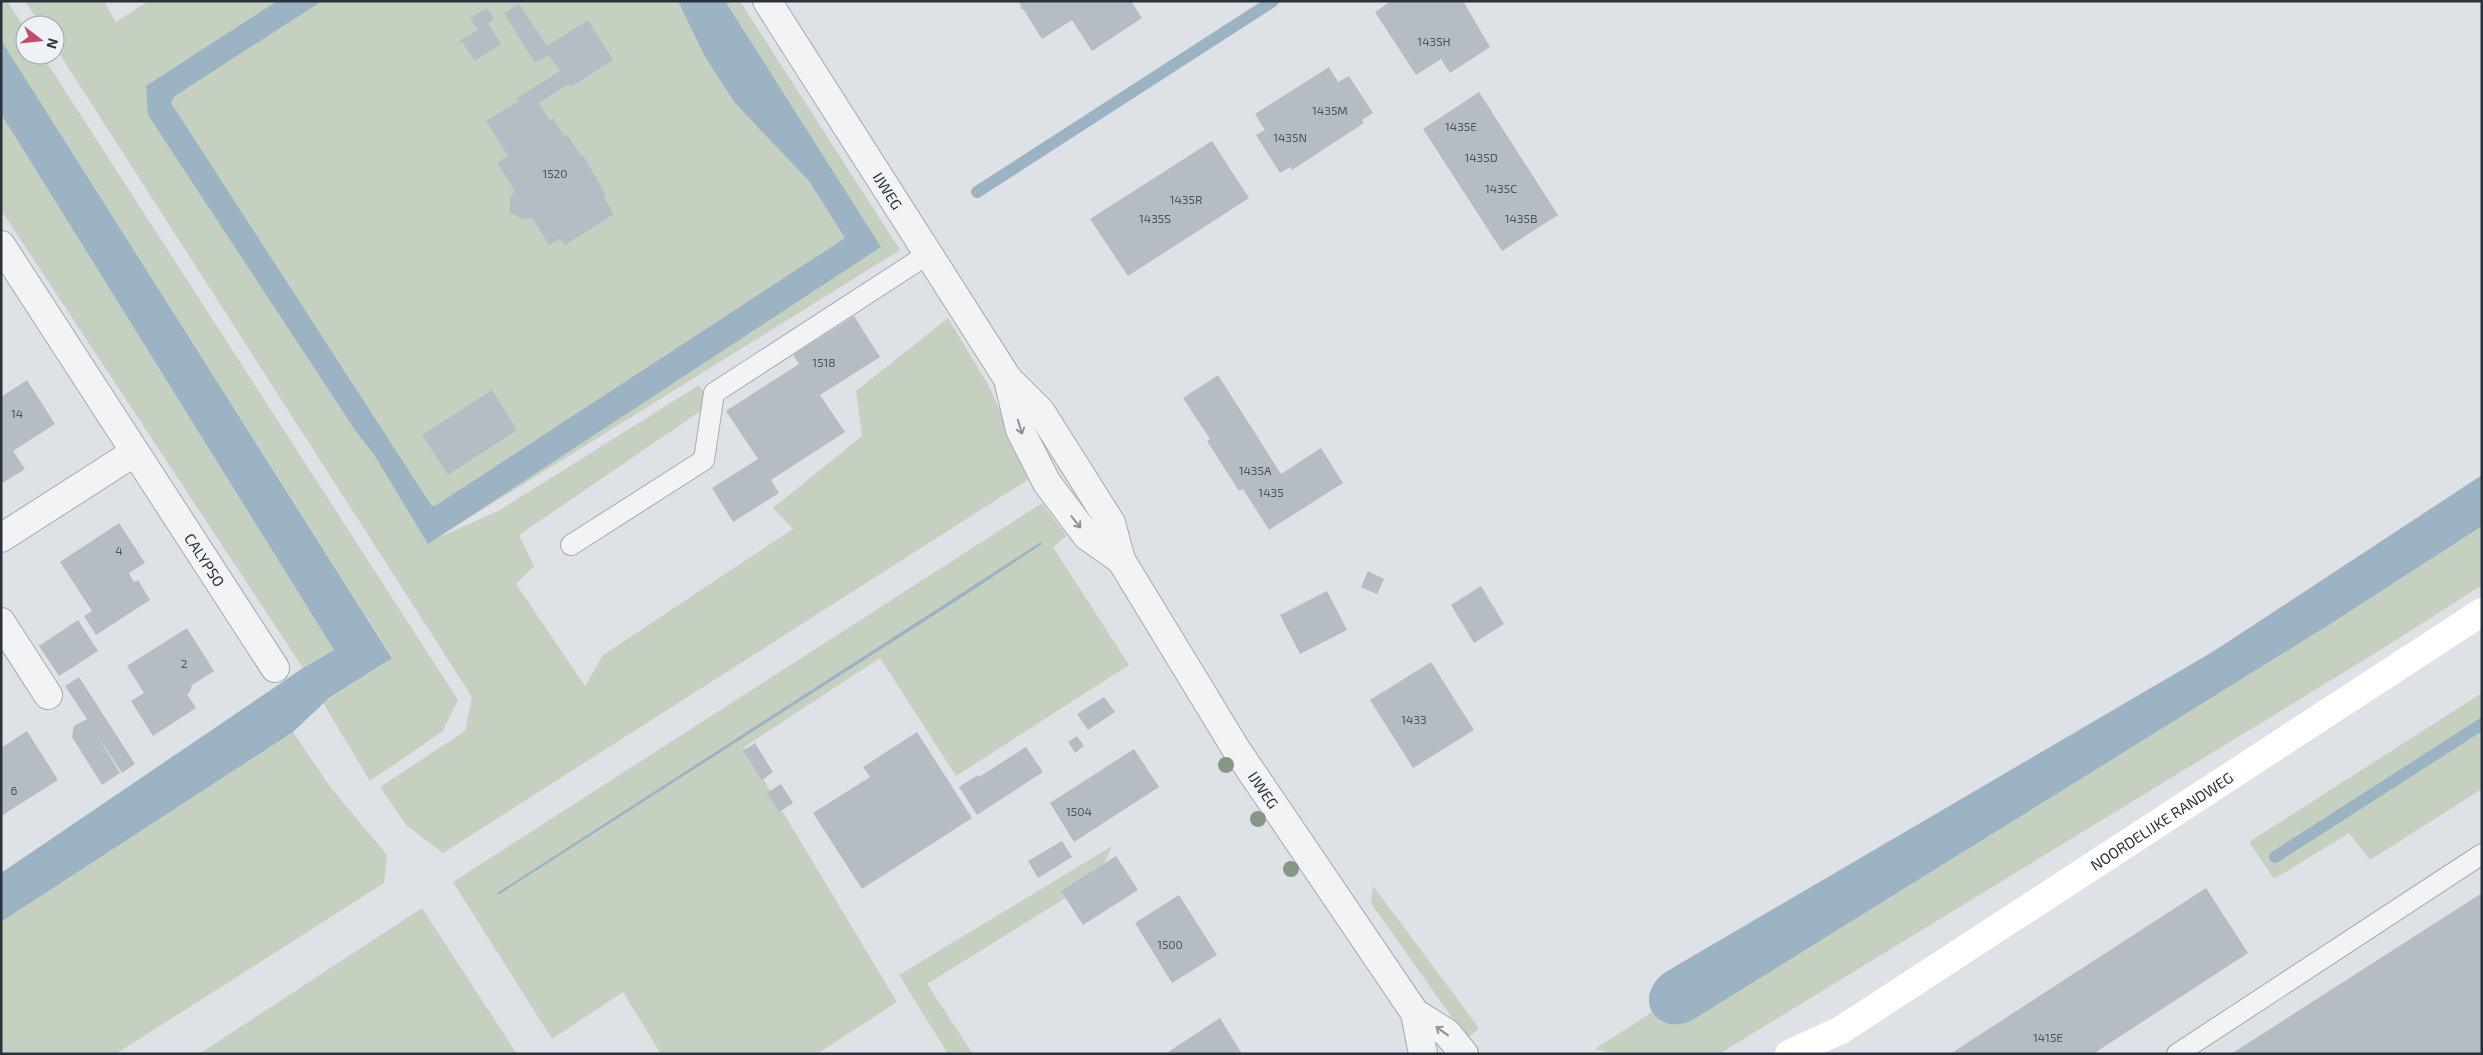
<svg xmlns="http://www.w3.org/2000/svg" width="2483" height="1055" font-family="'Exo 2',sans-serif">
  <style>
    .green { fill: #c6d0c0 }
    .water { fill: #9cb3c4 }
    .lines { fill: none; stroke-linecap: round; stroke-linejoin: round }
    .stream { stroke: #9cb3c4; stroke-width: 12 }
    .building { fill: #b6bcc3 }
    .service-casing { stroke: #a4aab0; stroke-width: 22 }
    .minor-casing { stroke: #a4aab0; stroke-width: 30 }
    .tertiary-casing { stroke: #a4aab0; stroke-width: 30 }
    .service { stroke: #f1f3f5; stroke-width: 20 }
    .minor { stroke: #f1f3f5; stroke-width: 28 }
    .tertiary { stroke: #f1f3f5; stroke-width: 28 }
    .secondary { stroke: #fff; stroke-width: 28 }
    .tree { fill: #879686 }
    .oneway { stroke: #8d9298 }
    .labels { text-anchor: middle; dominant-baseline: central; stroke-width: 4; stroke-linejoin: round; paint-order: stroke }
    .number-label { font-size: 12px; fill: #4c545e }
    .street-label { font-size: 15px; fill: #29323c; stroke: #eef1f5 }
  </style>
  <rect width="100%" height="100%" fill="#dee2e7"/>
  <!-- green -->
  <path class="green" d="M1,1H7L25,28V55H42L458,700L443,731L370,781L323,703L392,657L1,40Z
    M25,1H104L116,22L148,1H740L900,250L435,539L498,511L699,385L711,404L519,535L534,566L516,584L585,686L603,655L793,529L773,508L862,436L856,391L948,318L990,388L1029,479L443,853L406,825L380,787L465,731L472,697L55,47V25H41Z
    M1,114L334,650L303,668L1,210Z
    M1042,503L1067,536L1053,547L1129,665L956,776L880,658L744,747L897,1002L817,1054H661L623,992L552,1039L453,882Z
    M2482,526V585L2382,649L1719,1054H1614L1595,1049L1652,1012L1661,1022L1691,1021L2332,623Z
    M2482,693V789L2370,860L2349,833L2274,879L2249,842Z
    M293,732L331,788L387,855L384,883L116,1054H1V922Z
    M1112,846L1098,878L927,984L973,1054H948L899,975Z
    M1373,886L1479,1028L1467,1039L1371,903Z
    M422,908L517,1054H199Z"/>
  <!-- water -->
  <path class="water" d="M277,1H322L181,92L174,97L171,103L431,505L435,506L845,238L809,181L735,103L704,55L678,1H725L881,247L428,544L375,456L355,430L148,115L146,86Z
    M1,40L392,658L329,698L293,732L1,922V873L303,668L334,650L1,114Z
    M2482,475V526L2332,623L1691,1021C1654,1036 1633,997 1664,973L2214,651Z
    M1041,542L1042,544L967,594L498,895L497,893Z"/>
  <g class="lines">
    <!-- stream -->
    <path class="stream" d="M977,192L1273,1
      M2275,857L2482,724"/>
  </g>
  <!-- building -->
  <path class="building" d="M1018,1H1131L1142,18L1092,51L1072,20L1042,39L1023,9L1019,8L1022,7Z
    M1391,1H1463L1490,47L1450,73L1441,59L1416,75L1375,12Z
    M519,4L547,46L588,20L613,60L571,87L569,84L539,103L550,121L553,118L564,136L567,135L581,156L583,155L606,195L603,196L614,214L565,245L560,239L549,245L532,218L523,219L510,213V197L515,191L497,163L508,156L486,121L519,101L517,98L560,71L549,55L535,63L504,13Z
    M487,8L494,19L488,23L501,44L475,61L462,42L459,41L478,30L470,18Z
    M1329,67L1338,82L1349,76L1373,113L1362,120L1364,123L1292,170L1290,167L1280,173L1256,135L1265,130L1255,114Z
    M1479,92L1558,215L1502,251L1423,129Z
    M1212,141L1249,198L1128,276L1090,219Z
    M854,316L880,357L820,395L845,432L771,480L779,493L733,522L712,488L758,459L726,411L799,364L793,355Z
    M1218,375L1281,474L1321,448L1343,483L1269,530L1243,489L1239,491L1207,441L1210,439L1183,398Z
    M27,380L55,424L13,451L25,469L1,484V397Z
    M492,390L517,430L448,475L422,435Z
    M119,523L145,563L129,573L134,582L138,580L150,600L96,635L84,616L92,611L60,562Z
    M1368,571L1384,579L1377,594L1361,587Z
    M1481,586L1504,624L1474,643L1451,605Z
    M1327,591L1347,630L1300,654L1280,615Z
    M78,620L98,651L59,676L39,646Z
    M187,628L214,671L192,685L190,692L187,694L196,708L153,736L131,701L144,693L127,666Z
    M1431,662L1474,730L1413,768L1370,700Z
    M79,677L135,764L122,773L97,735L120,773L102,785L72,737L74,726L87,719L65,686Z
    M1104,697L1115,712L1088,730L1077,714Z
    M27,731L58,780L1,816V748Z
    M917,732L972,818L862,889L813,813L870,777L863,767Z
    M1077,736L1084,746L1075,753L1068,742Z
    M755,743L773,772L762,780L743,751Z
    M1026,747L1043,772L977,815L959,787L978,775L979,777Z
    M1134,749L1159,787L1074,842L1050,803Z
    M781,784L793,803L779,812L767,793Z
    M1062,841L1072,857L1038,878L1028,861Z
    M1116,856L1138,890L1083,925L1061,891Z
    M2206,888L2248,953L2093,1054H1950Z
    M2482,893V1054H2231Z
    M1179,895L1217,955L1172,983L1135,923Z
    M1220,1018L1242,1054H1165Z"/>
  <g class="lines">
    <!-- service casing -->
    <g class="service-casing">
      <path id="service" d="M571,545L704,460L714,393L928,254
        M2177,1054L2482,854"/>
    </g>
    <!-- minor casing -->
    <g class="minor-casing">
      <g id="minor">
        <path id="s1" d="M1,245L275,668"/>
        <path d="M1,538L135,452"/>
        <path d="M1,622L48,695"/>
      </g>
    </g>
    <!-- tertiary casing -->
    <g class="tertiary-casing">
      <g id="tertiary">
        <path id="s2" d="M767,1L1008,379L1041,412L1111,523L1121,560L1236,749L1415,1013L1447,1033L1464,1054"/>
        <path d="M1008,379L1020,430L1047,483L1087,536L1121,560"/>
        <path d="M1415,1013L1423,1054"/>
      </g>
    </g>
    <!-- service -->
    <use href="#service" class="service"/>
    <!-- minor -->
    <use href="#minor" class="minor"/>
    <!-- tertiary -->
    <use href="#tertiary" class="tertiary"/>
    <!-- secondary -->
    <path class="secondary" id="s3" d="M1789,1054L1841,1030L2482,612"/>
  </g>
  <!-- trees -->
  <g class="tree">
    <circle cx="1226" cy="765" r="8"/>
    <circle cx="1258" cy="819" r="8"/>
    <circle cx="1291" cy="869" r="8"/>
  </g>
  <!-- one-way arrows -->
  <defs><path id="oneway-shaft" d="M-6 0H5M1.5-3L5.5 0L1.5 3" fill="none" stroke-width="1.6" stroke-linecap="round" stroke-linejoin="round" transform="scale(1.25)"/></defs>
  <g class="oneway">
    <use href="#oneway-shaft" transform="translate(1020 427) rotate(73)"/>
    <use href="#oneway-shaft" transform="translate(1076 522) rotate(52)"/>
    <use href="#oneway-shaft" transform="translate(1442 1031) rotate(-144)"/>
  </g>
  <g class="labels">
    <!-- number labels -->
    <g class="number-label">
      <text x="1434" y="41">1435H</text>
      <text x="1330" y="110">1435M</text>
      <text x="1461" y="126">1435E</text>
      <text x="1290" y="137">1435N</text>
      <text x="1481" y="157">1435D</text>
      <text x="555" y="173">1520</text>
      <text x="1501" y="188">1435C</text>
      <text x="1186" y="199">1435R</text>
      <text x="1155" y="218">1435S</text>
      <text x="1521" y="218">1435B</text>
      <text x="824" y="362">1518</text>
      <text x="17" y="413">14</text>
      <text x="1255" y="470">1435A</text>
      <text x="1271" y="492">1435</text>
      <text x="119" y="550">4</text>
      <text x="184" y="663">2</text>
      <text x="1414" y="719">1433</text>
      <text x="14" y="790">6</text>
      <text x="1079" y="811">1504</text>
      <text x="1170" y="944">1500</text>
      <text x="2048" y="1037">1415E</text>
    </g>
    <!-- street labels -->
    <g class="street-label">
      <text stroke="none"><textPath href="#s2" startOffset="225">IJWEG</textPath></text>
      <text stroke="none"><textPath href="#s1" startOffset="375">CALYPSO</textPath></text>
      <text stroke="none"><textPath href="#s2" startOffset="935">IJWEG</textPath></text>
      <text stroke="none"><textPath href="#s3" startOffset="440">NOORDELIJKE RANDWEG</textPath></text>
    </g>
  </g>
  <!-- border -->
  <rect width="2483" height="1055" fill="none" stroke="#29323c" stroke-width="5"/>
  <!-- north arrow -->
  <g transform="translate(40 40) rotate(106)"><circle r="24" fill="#eef1f5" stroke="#9fa5ab"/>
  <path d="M0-4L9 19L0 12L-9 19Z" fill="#c34c68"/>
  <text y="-8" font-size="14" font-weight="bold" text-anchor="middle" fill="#29323c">N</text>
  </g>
</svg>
